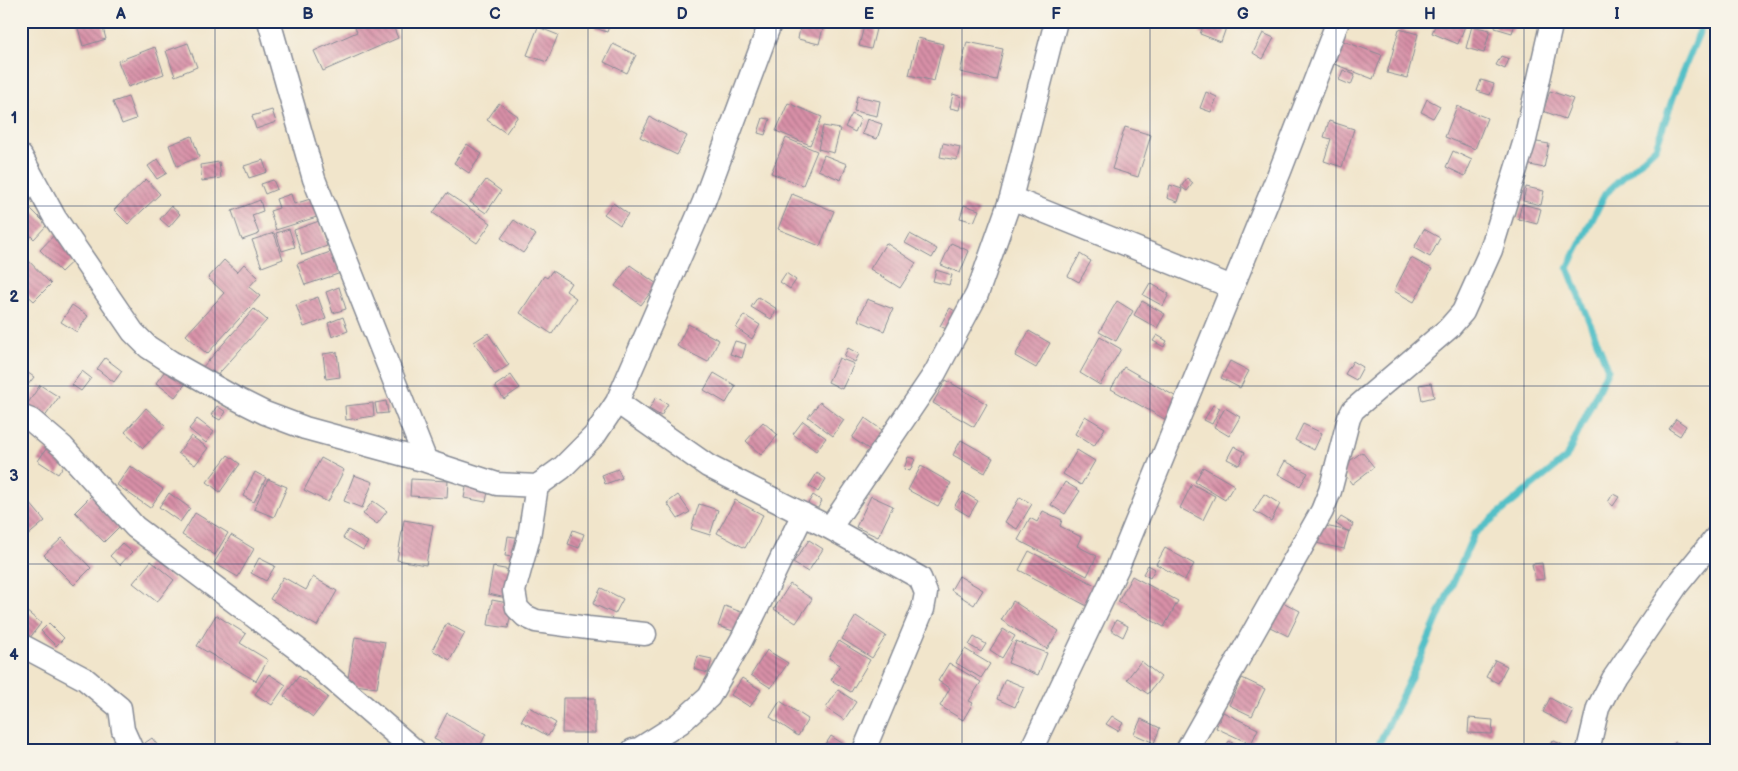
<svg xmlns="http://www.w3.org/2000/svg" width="1738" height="771" font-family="'Balsamiq Sans',sans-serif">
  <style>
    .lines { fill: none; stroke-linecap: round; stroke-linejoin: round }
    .stream { stroke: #52c0c7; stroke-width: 7 }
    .building { fill: url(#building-back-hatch) }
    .minor-casing { stroke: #868a94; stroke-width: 25 }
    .minor { stroke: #fff; stroke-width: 22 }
    .grid { fill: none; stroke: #1b2f5e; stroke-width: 1; stroke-opacity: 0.55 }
    .neatline { fill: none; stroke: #1b2f5e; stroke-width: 2 }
    .grid-label { font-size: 16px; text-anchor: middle; font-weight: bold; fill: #1b2f5e }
  </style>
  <defs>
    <pattern id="building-back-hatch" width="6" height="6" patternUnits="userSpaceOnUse" patternTransform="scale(1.25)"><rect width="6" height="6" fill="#d890a7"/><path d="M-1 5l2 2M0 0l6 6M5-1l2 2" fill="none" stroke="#ae768b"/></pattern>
  </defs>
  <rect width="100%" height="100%" fill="#f7f3e8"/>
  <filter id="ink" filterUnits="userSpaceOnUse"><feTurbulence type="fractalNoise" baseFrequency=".02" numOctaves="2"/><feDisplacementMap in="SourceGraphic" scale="10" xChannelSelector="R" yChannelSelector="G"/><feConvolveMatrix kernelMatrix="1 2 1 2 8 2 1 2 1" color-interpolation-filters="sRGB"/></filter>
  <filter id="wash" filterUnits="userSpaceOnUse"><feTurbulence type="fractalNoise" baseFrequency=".0096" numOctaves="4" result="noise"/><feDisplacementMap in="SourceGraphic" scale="20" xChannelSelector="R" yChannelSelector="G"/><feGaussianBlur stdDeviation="1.12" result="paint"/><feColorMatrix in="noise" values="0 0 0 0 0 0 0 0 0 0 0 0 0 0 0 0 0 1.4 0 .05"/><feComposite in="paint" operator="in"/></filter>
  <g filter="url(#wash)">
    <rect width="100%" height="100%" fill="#f1e5cb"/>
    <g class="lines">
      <!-- stream -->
      <path class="stream" d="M1376,750L1422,654L1474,534L1566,458L1608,369L1568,268L1605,194L1656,147L1678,83L1704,21"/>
    </g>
    <g id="blocks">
      <!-- building -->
      <path class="building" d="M76,21H101L106,39L83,46Z
        M352,21H391L398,38L323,71L314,51L357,32Z
        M598,21H611L607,32L595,28Z
        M1205,21H1217L1227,25L1221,42L1200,34Z
        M1437,21H1467L1458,44L1432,33Z
        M1497,21H1516L1512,33L1495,28Z
        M801,23L823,28L819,44L798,39Z
        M864,26L876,29L871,49L859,46Z
        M1472,26L1490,30L1484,53L1466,48Z
        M538,27L558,35L547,62L527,55Z
        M1399,29L1418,34L1407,78L1387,73Z
        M1263,33L1274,38L1263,59L1253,53Z
        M918,38L943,44L934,81L909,75Z
        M1343,41L1382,55L1373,79L1334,64Z
        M967,42L1003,49L996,80L960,72Z
        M188,43L197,67L175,76L166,51Z
        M613,44L636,55L627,73L604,62Z
        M155,47L164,74L128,87L118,61Z
        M1501,56L1509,59L1505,69L1496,65Z
        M1343,70L1355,75L1351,85L1339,80Z
        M1481,80L1494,84L1490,95L1477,91Z
        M1550,91L1573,99L1565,119L1543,111Z
        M1206,92L1217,97L1211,112L1200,108Z
        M953,94L962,97L959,110L950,108Z
        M857,96L880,101L877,116L854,111Z
        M128,97L136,119L122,124L113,102Z
        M1427,99L1440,106L1433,118L1421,112Z
        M499,103L518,116L506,133L487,120Z
        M788,103L822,117L810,145L776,131Z
        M1457,106L1487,118L1475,149L1445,137Z
        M272,110L276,122L256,129L252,116Z
        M852,114L861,119L855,132L845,127Z
        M650,117L687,136L677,155L640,137Z
        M763,118L770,119L765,135L758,133Z
        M867,119L882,124L877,139L862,134Z
        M1329,121L1354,129L1342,167L1324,161L1331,139L1324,137Z
        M823,126L840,129L834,153L818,149Z
        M1125,127L1151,135L1138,177L1112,169Z
        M192,136L199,157L177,166L169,145Z
        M786,138L817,151L803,185L771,173Z
        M1531,141L1549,144L1544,168L1526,164Z
        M943,143L960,147L957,160L940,157Z
        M467,144L482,154L469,173L454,163Z
        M1453,151L1472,160L1465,176L1446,167Z
        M824,155L847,164L841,180L818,170Z
        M158,159L167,173L157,179L148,166Z
        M263,160L267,172L249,178L244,166Z
        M219,162L221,178L202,181L200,165Z
        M1187,178L1193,183L1187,191L1181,187Z
        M146,179L160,194L128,224L114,210Z
        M273,180L277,189L265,194L261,184Z
        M486,180L501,191L486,213L470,202Z
        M1170,185L1182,189L1178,202L1167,198Z
        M1526,187L1544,191L1541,205L1523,201Z
        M447,193L491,223L477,243L433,213Z
        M291,194L294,204L317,197L323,215L276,230L270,211L279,208L276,199Z
        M792,194L834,211L820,246L778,229Z
        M260,200L263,211L252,215L259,234L242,240L232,211Z
        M613,203L628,214L620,225L604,214Z
        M1522,204L1541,209L1537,224L1518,219Z
        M964,205L979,210L974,222L960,218Z
        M171,206L180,214L169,227L160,219Z
        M29,207L47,225L34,239L21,226V215Z
        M514,220L536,235L523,253L501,238Z
        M319,221L327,246L302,255L294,230Z
        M289,229L295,247L282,251L276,233Z
        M1424,229L1440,238L1430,257L1414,248Z
        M56,233L79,255L61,272L40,250Z
        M274,233L283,259L262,267L252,240Z
        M910,234L937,249L932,258L905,243Z
        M886,243L916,263L900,288L870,269Z
        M951,243L969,251L960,273L941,265Z
        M333,251L341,273L305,285L297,264Z
        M1080,254L1091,261L1079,282L1068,276Z
        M25,257L51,284L34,301L21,289V261Z
        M1411,258L1432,269L1414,302L1394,291Z
        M224,260L237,272L244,264L258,277L249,287L260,296L207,354L186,335L224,293L208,278Z
        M630,265L657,284L641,305L615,286Z
        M936,270L952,275L949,285L933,281Z
        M552,271L571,283L566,291L576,298L552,334L520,313L544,276L547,278Z
        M786,273L796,280L790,289L780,282Z
        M1150,283L1169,294L1163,306L1143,295Z
        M339,287L346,309L333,313L326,292Z
        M318,297L326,319L304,327L296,305Z
        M758,297L777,309L771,319L751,307Z
        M867,299L893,309L884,331L858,320Z
        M1117,301L1133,311L1116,341L1099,332Z
        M1142,301L1165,314L1157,328L1134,315Z
        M72,305L88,316L77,332L61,322Z
        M950,308L960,314L950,331L940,326Z
        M254,309L267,320L213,380L201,369Z
        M744,315L760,325L752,339L736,328Z
        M343,317L348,331L332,337L328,323Z
        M688,324L719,340L708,362L677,346Z
        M1029,331L1050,343L1036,368L1015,356Z
        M488,333L509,365L495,374L474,342Z
        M1157,335L1167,341L1164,347L1153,341Z
        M1100,337L1121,349L1100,385L1080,373Z
        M735,341L746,344L742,358L730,354Z
        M848,348L859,354L855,362L844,356Z
        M337,352L340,377L326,379L323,354Z
        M105,358L122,371L114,382L97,369Z
        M839,358L854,364L842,389L828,382Z
        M1230,361L1249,371L1240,388L1221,378Z
        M1353,361L1363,367L1356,380L1345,374Z
        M1124,367L1180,399L1168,421L1111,389Z
        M21,368L34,377L21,394Z
        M167,368L187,382L175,397L156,383Z
        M82,371L91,378L81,391L72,385Z
        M714,373L736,386L726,403L704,390Z
        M511,375L520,388L504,399L495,386Z
        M946,380L987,404L974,427L933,403Z
        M1431,383L1434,397L1422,400L1419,385Z
        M40,385L59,397L44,418L26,406Z
        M656,397L668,404L661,416L649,409Z
        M386,401L388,413L377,414L375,403Z
        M820,402L844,420L833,436L808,417Z
        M373,403L374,416L346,420L345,406Z
        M1213,405L1220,408L1212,424L1204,420Z
        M217,406L226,412L220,420L211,415Z
        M146,408L165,425L143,448L125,432Z
        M1225,408L1240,417L1229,436L1214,427Z
        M1085,416L1105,428L1094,446L1075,434Z
        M865,418L889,435L876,454L852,438Z
        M197,419L214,432L206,443L189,429Z
        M1676,419L1686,426L1680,436L1669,429Z
        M803,421L826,438L816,451L793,434Z
        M763,422L778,435L761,455L746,441Z
        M1303,424L1322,433L1314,450L1295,440Z
        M191,436L208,448L195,465L178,453Z
        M961,440L993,458L985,473L953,455Z
        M1234,446L1245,452L1239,465L1227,459Z
        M46,449L66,462L58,474L38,461Z
        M1077,450L1095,461L1081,485L1063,474Z
        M1362,452L1374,467L1352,484L1340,468Z
        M228,455L240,464L220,492L207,482Z
        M908,457L915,459L910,471L904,469Z
        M321,458L344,470L328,502L304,490Z
        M1285,461L1308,473L1300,486L1278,474Z
        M130,466L163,489L150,508L117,485Z
        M921,466L951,483L938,506L908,490Z
        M1203,467L1234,485L1225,500L1195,482Z
        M618,469L622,478L605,484L602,475Z
        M255,472L266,478L254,502L243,496Z
        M817,473L826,479L818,492L809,486Z
        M354,475L373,482L362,508L344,501Z
        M268,479L287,487L274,517L254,509Z
        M411,479L448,481L447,498L410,496Z
        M467,482L489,486L486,502L464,498Z
        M1065,482L1080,491L1065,514L1051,505Z
        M1192,484L1215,496L1203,520L1180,508Z
        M963,492L978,501L969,516L954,507Z
        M169,493L190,508L180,522L159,507Z
        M1264,494L1280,504L1271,521L1254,511Z
        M1613,494L1619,497L1613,506L1608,502Z
        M92,495L121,525L104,542L75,512Z
        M678,495L690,512L678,519L667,503Z
        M813,495L822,501L816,511L807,505Z
        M24,496L45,521L26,537L21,532V498Z
        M871,496L893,506L878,537L856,527Z
        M1020,497L1032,504L1017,529L1005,522Z
        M735,500L763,515L745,548L717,533Z
        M373,501L387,511L377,524L363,514Z
        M699,504L718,510L710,535L691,529Z
        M1043,511L1062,520L1060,526L1081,537L1077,546L1097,556L1087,576L1018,540L1030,518L1037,522Z
        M195,513L228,533L215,555L182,535Z
        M1341,517L1353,524L1349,532L1336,524Z
        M404,520L433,525L426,565L397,560Z
        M1320,525L1349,531L1344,549L1316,543Z
        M348,530L368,542L363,550L343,538Z
        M573,530L584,534L579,548L568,544Z
        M231,535L254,549L238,577L214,563Z
        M508,536L522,538L519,558L505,556Z
        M62,538L91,568L74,585L44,555Z
        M809,540L823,549L808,572L793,563Z
        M122,543L132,552L120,565L110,556Z
        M1165,548L1194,564L1185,580L1156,564Z
        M1029,551L1101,588L1091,608L1019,570Z
        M259,558L275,566L266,581L251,573Z
        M151,561L174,580L157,602L133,583Z
        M1542,563L1544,579L1535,580L1532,564Z
        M1148,565L1155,569L1150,578L1143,574Z
        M493,567L516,571L511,599L488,594Z
        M959,576L983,590L974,605L951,590Z
        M1132,576L1178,601L1164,627L1118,602Z
        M283,577L306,590L313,577L337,591L317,626L270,599Z
        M790,584L812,599L796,623L774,609Z
        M601,588L623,599L615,614L593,604Z
        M492,600L513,604L508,628L488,625Z
        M1279,600L1300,611L1288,636L1266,625Z
        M1013,601L1059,631L1047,649L1001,620Z
        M725,606L749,615L742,634L718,626Z
        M21,607L41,623L26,643L21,640Z
        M216,615L246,634L240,643L268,660L256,681L197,646Z
        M856,616L886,636L872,658L842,639Z
        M1116,620L1128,626L1123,637L1111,630Z
        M49,623L64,638L56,646L41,631Z
        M447,623L465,633L450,660L432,650Z
        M1003,629L1015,636L1002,658L990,650Z
        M355,637L385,642L377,688L347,684Z
        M974,637L986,644L981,652L969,645Z
        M839,641L870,660L851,692L831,680L840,665L829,658Z
        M1016,641L1047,653L1038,675L1008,663Z
        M965,649L990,664L981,678L956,663Z
        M767,650L788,663L771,688L751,675Z
        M698,656L712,659L708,673L694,669Z
        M1495,660L1507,666L1498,683L1486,677Z
        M1141,661L1161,677L1148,694L1127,679Z
        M949,663L981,682L969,701L973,703L963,720L940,706L950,688L938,681Z
        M269,674L286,685L272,705L255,694Z
        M299,676L328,697L313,717L284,696Z
        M742,678L761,690L750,707L731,695Z
        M1242,678L1265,689L1252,716L1229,705Z
        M1005,679L1024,687L1015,707L997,699Z
        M838,690L856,702L844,720L826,708Z
        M563,698H595V733H562Z
        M1550,698L1574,711L1567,725L1543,712Z
        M780,701L808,719L798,736L770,717Z
        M529,707L556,723L548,736L521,721Z
        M1223,712L1258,729L1251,744L1216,728Z
        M447,713L486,734L478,750H455L434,739Z
        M1112,716L1123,723L1118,731L1106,724Z
        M1469,718L1493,720L1492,734L1468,733Z
        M1141,719L1160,728L1154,743L1134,734Z
        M831,736L845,745L842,750H822Z
        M152,738L161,750H135Z
        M1552,740L1565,746L1563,750H1548Z
        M1229,741L1245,750H1224Z
        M1675,742L1701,749V750H1673Z"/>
    </g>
  </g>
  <g filter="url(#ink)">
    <use href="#blocks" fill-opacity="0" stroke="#868a94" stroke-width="1"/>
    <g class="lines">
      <!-- minor casing -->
      <g class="minor-casing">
        <path id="minor" d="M269,21L314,179L426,461
          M21,156L55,218L133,332L148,347L171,362L233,397L265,413L305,428L426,461L497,484L537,486L562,468L595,435L617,402L703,204L771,21
          M1011,198L1232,287
          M617,402L708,466L830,528L920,578L926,593L923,609L864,750
          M21,416L31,420L63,447L135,527L300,651L414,750
          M537,486L529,537L514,591L517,608L525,616L536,621L588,628L645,634
          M830,528L935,373L977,294L1011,198L1056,21
          M21,645L85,679L120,708L123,730L132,750
          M633,750L639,749L680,723L709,697L742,639L803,514
          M1031,750L1117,569L1280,171L1338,21
          M1187,750L1322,511L1330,491L1349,418L1353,410L1449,328L1463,312L1491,250L1525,140L1552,21
          M1588,750L1598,708L1613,679L1677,585L1717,536"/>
      </g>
      <!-- minor -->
      <use href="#minor" class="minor"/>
    </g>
  </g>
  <!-- grid -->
  <path class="grid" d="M215,21V750M402,21V750M588,21V750M776,21V750M962,21V750M1150,21V750M1336,21V750M1524,21V750M21,206H1717M21,386H1717M21,564H1717"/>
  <!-- margin -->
  <rect width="1738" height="771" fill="none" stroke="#f7f3e8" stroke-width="55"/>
  <rect x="28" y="28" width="1682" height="716" class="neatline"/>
  <g class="grid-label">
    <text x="121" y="19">A</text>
    <text x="308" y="19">B</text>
    <text x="495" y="19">C</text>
    <text x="682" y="19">D</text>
    <text x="869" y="19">E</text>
    <text x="1056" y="19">F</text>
    <text x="1243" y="19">G</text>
    <text x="1430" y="19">H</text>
    <text x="1617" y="19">I</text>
    <text x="14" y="123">1</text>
    <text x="14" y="302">2</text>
    <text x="14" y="481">3</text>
    <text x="14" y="660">4</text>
  </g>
</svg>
